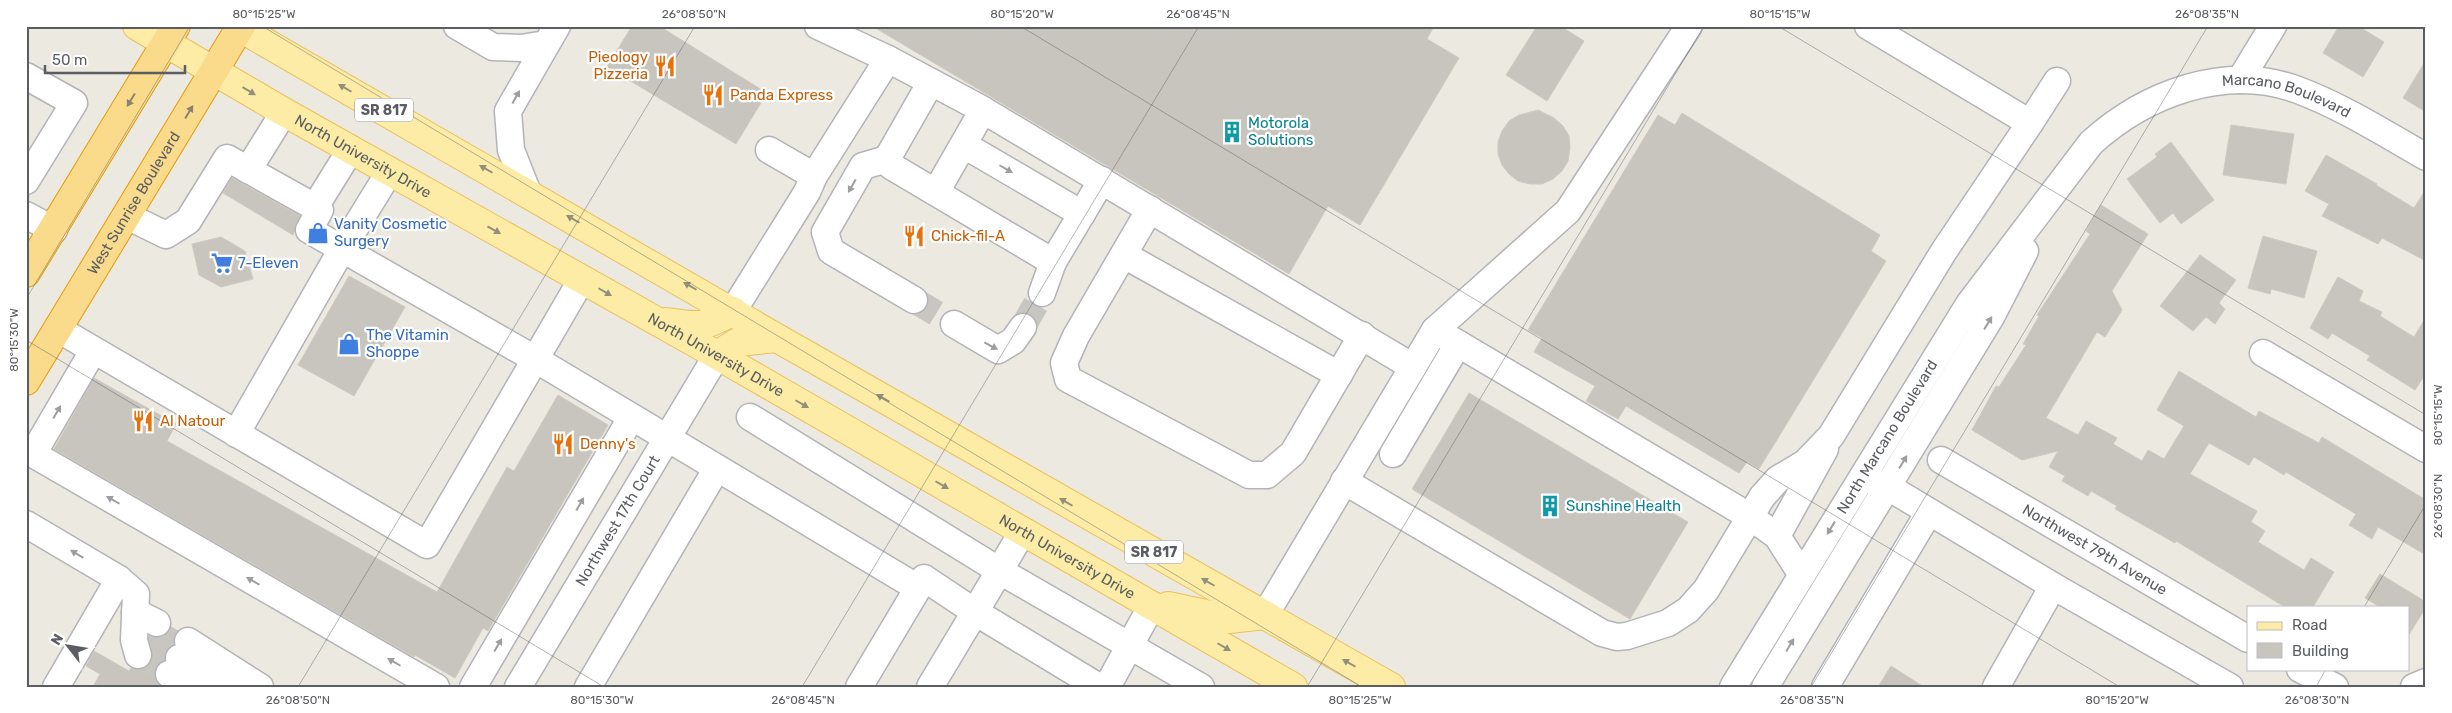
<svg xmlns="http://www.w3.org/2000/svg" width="2452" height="713" font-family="Rubik,sans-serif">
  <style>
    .building { fill: #c8c4be; stroke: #d0cbc0 }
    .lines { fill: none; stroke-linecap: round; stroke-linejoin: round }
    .minor-tunnel { stroke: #c8c6c1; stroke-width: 26; stroke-dasharray: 26 13; stroke-linecap: butt }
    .minor-casing { stroke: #b2b4b8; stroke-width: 29 }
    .major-casing { stroke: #ecc05a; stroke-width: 30 }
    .highway-casing { stroke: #e69b07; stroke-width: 30 }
    .minor { stroke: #fff; stroke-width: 26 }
    .major { stroke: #fceca6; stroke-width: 28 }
    .highway { stroke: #f9db8b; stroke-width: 28 }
    .oneway { fill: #938f79 }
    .oneway2 { fill: #9c9ea0 }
    .oneway3 { fill: #8a836e }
    .ticks { fill: none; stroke: #5a5d61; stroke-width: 1; stroke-opacity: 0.45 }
    .labels { text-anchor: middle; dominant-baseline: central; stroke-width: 4.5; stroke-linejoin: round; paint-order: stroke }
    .shield { fill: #fff; stroke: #8c8e90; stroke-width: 1 }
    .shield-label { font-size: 14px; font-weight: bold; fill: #5a5d61 }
    .food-label { font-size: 15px; fill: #c56008; stroke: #fff; text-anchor: start }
    .street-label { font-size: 15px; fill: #5a5d61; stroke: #fff }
    .culture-label { font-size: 15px; fill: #0d838f; stroke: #fff; text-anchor: start }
    .shop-label { font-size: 15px; fill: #366cbe; stroke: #fff; text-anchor: start }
    .neatline { fill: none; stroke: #5a5d61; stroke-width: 2 }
    .ticks-label { font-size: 12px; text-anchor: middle; fill: #5a5d61 }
  </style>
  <rect width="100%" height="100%" fill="#ece9e1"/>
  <!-- building -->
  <path class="building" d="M632,26H659L767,93L736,144L607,67Z
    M872,26H1434L1427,39L1459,58L1360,225L1328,206L1289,274Z
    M1537,26H1560L1584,41L1547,101L1506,75Z
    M2339,26H2358L2384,42L2363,77L2323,53Z
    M2426,60V112L2403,98Z
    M1538,110L1554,118L1563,126L1569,136L1570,148L1568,161L1562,171L1553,179L1542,184H1530L1518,181L1509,174L1502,165L1498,154V142L1502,131L1509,121L1519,115Z
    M1682,113L1880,235L1871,251L1886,261L1759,469L1747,462L1739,473L1626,406L1618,419L1586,401L1595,386L1534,352L1542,338L1528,330L1658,115L1675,125Z
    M2231,125L2294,134L2286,184L2223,175Z
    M2171,142L2214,200L2181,224L2173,213L2160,223L2127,179L2157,157L2155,154Z
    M2326,155L2377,184L2376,185L2414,208L2426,189V261L2382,238L2378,244L2322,216L2329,204L2305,191Z
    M232,178L300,216L293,235L223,193Z
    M2101,205L2148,234L2112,291L2122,310L2105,337L2097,332L2046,418L2078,435L2086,421L2117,438L2113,444L2142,461L2148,450L2164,459L2184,426L2157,410L2179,371L2256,417L2259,411L2319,443L2322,437L2426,500V555L2378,527L2372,539L2349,525L2356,514L2286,472L2284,475L2254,457L2249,465L2209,443L2190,474L2257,511L2251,522L2265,531L2258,542L2304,570L2311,558L2334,572L2313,607H2285L2176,541L2175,543L2115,509L2117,506L2091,491L2088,496L2062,481L2065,476L2049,467L2058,451L2022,460L1972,430L1996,386L1999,387L2026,345L2023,344L2039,316L2037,315L2090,234L2086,231Z
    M2263,236L2317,251L2304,298L2271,289L2270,294L2248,288Z
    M221,237L245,251L253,279L221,287L199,275L192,244Z
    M2200,255L2236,280L2219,303L2225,309L2215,324L2206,317L2193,331L2160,306Z
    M349,276L405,307L354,396L298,365Z
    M2338,277L2363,291L2359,301L2382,312L2380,316L2414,337L2426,317V373L2415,390L2367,360L2370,356L2332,333L2328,339L2310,328Z
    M94,378L176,424L167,441L437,592L507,467L514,471L558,395L608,425L488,631L483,628L455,678L415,655L414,657L54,449Z
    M1469,393L1688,522L1630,619L1412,489Z
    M2380,574L2426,602V607L2408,636V607H2380L2365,598Z
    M171,627L178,631L173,640L174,644L166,650L165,660L156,666L154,674L156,681L161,687H93L100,674L86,666L94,651L129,671L131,668L142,669L149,665L153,658L149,636L157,638L165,636Z
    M1891,666L1924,687H1878Z"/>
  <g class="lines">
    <!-- minor-tunnel -->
    <path class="minor-tunnel" d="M914,300L954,324
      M1023,327L1042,293
      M152,631L184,649
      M138,655L169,674"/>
    <!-- minor casing -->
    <g class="minor-casing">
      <g id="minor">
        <path d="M457,26L493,47L521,48L546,44"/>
        <path d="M818,26L888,59L978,107L1413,367"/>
        <path d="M26,76L74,103L26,181"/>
        <path d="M2240,80L2273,26"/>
        <path d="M931,82L887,159L891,166L1053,262L1102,180"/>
        <path d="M2030,123L2057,81"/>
        <path d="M964,145L1082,214"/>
        <path d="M769,150L814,176"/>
        <path d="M887,159L863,166L825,232L831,251L914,300"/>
        <path d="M248,170L284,112"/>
        <path d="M936,192L983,110"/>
        <path d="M528,193L511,150L508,111L557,26"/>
        <path d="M315,207L351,149"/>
        <path d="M1150,209L1076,336L1064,363L1068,379L1249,475H1267L1293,453L1362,335"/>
        <path d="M26,215L54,230"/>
        <path d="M127,216L166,235L188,221L227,158L320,210L309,230L535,359L918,588"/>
        <path d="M1124,255L1339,375"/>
        <path d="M1042,293L1053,262"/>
        <path d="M733,311L807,192L814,176L888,59"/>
        <path d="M954,324L998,350L1013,341L1023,327"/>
        <path d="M58,329L427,545L582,279"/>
        <path d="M1435,330L1749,516L1777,536L1802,575"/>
        <path d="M2263,353L2426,449"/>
        <path d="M750,417L1000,571L1201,687"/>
        <path d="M236,434L342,249L390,171"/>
        <path d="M26,450L436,687"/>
        <path d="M33,454L93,351"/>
        <path d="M1393,454L1458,344"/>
        <path id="s1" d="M1941,460L2248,639"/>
        <path d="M1344,481L1602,633L1617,637L1627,636L1668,623L1688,610L1706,590L1762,497L1778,479L1805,463L1831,436L1944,251L2030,123L1868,26"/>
        <path d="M1873,481L1888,487L2053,586L1996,687"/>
        <path d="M26,524L119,579L136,594L134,640L138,655"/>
        <path d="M1777,536L1825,449"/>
        <path d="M2053,586L2230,687"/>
        <path d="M135,612L157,623"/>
        <path d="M1265,615L1435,330L1568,211L1689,26"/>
        <path d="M188,641L260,687"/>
        <path d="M179,658L228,687"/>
        <path d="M2300,669L2335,687"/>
        <path d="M169,674L193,687"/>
        <path d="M56,687L119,579"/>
        <path d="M473,687L631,418"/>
        <path id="s2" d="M518,687L717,355"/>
        <path d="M588,687L717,468"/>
        <path d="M859,687L924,578L975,612L1023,531"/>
        <path d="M930,687L975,612L1099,687"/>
        <path d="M1107,687L1152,605"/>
        <path id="s3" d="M1733,687L1969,304L2091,143C2145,94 2225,63 2298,90C2343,107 2384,133 2426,157"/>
        <path d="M1765,687L1991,317L2025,251"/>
        <path d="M1825,687L1929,512"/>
        <path d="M2414,687L2426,682"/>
      </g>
    </g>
    <!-- major casing -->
    <g class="major-casing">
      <g id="major">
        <path id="s4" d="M137,26L284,112L717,355L1293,687"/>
        <path d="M237,26L777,338L1391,687"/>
        <path d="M666,322C700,327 703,328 733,311"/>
        <path d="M717,355L738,342L777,338"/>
        <path d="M1168,606L1229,619L1265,615"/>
      </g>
    </g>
    <!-- highway casing -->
    <g class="highway-casing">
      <g id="highway">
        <path d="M26,273L176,26"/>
        <path id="s5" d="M26,381L241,26"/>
      </g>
    </g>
    <!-- minor -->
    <use href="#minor" class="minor"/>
    <!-- major -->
    <use href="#major" class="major"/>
    <!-- highway -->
    <use href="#highway" class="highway"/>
  </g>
  <!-- one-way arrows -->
  <defs><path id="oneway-solid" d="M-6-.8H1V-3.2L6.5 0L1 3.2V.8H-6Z" transform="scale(1.25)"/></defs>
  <g class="oneway">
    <use href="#oneway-solid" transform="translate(345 88) rotate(-150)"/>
    <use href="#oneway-solid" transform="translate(249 91) rotate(31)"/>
    <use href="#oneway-solid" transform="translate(486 169) rotate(-150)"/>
    <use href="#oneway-solid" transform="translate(573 219) rotate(-150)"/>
    <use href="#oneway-solid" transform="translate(494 230) rotate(29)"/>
    <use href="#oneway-solid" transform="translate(690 286) rotate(-150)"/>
    <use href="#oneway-solid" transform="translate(605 292) rotate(30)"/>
    <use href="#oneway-solid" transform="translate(883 398) rotate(-150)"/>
    <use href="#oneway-solid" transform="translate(802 404) rotate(30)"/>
    <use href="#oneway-solid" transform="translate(942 485) rotate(30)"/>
    <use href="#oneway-solid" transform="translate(1066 502) rotate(-150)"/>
    <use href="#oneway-solid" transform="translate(1208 582) rotate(-150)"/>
    <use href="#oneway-solid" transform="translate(1224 647) rotate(30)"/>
    <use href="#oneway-solid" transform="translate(1349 663) rotate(-150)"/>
  </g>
  <g class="oneway2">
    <use href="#oneway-solid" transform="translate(516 97) rotate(-61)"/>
    <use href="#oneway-solid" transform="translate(1006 169) rotate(30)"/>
    <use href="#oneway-solid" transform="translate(852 186) rotate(120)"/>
    <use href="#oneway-solid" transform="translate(1988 323) rotate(-59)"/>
    <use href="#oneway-solid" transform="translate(991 346) rotate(28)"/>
    <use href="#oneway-solid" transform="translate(57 412) rotate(-60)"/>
    <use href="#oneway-solid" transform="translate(1903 462) rotate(-59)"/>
    <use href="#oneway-solid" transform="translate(113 500) rotate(-150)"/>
    <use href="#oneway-solid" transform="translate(580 504) rotate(-60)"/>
    <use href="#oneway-solid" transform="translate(1831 528) rotate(122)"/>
    <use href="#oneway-solid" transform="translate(77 554) rotate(-149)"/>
    <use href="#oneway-solid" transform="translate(253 581) rotate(-150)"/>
    <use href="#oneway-solid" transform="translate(498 645) rotate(-60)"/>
    <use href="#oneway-solid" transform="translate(1790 645) rotate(-59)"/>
    <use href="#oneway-solid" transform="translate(394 662) rotate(-150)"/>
  </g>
  <g class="oneway3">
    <use href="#oneway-solid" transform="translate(131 100) rotate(121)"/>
    <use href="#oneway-solid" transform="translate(189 112) rotate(-59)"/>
  </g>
  <!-- ticks -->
  <path class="ticks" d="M262,26L1362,687M1020,26L2120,687M1778,26L2426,415M26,299L190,26M26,340L604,687M2364,607L2426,504M298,687L695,26M802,687L1199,26M1307,687L1704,26M1811,687L2208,26M2316,687L2326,669"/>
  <!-- icons -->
  <defs>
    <g id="restaurant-bare" transform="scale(1.725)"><path d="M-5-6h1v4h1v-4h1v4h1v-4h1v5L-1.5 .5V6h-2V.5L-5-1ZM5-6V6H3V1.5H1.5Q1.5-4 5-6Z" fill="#e8710a" stroke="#fff" stroke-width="2.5" paint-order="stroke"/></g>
    <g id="building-bare" transform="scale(1.725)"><path d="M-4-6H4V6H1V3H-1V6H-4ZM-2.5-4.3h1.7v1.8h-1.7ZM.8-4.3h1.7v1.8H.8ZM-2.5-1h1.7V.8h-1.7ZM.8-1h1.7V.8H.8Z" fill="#0f9aa8" stroke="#fff" stroke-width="2.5" paint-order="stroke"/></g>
    <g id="shop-bare" transform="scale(1.725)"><path d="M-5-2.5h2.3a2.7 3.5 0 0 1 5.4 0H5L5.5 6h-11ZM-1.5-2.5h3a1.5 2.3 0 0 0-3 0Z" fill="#3f7fe0" stroke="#fff" stroke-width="2.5" paint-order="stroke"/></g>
    <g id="supermarket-bare" transform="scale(1.725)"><path d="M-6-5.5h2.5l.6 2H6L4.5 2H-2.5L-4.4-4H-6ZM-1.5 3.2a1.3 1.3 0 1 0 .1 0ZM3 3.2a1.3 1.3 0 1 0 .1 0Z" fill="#3f7fe0" stroke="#fff" stroke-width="2.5" paint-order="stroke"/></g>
  </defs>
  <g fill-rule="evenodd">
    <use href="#restaurant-bare" x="665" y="66"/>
    <use href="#restaurant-bare" x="713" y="95"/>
    <use href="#building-bare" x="1232" y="132"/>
    <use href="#shop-bare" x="318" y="233"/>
    <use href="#restaurant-bare" x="914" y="236"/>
    <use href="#supermarket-bare" x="222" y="263"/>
    <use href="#shop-bare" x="349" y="344"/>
    <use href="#restaurant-bare" x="143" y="421"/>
    <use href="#restaurant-bare" x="563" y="444"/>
    <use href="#building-bare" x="1550" y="506"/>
  </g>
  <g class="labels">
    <!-- shield labels -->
    <g class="shield">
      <rect x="355" y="98.5" width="58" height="23" rx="4"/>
      <rect x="1125" y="540.5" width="58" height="23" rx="4"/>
    </g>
    <g class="shield-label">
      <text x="384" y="110">SR 817</text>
      <text x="1154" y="552">SR 817</text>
    </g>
    <!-- food labels -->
    <g class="food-label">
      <text x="648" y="57" text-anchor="end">Pieology<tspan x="648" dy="17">Pizzeria</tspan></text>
      <text x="730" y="95">Panda Express</text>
      <text x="931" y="236">Chick-fil-A</text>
      <text x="160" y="421">Al Natour</text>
      <text x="580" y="444">Denny's</text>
    </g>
    <!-- street labels -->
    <g class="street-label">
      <text stroke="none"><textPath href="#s3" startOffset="866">Marcano Boulevard</textPath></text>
      <text stroke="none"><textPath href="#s4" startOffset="261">North University Drive</textPath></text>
      <text stroke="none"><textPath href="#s5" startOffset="208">West Sunrise Boulevard</textPath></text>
      <text stroke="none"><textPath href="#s4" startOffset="666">North University Drive</textPath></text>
      <text stroke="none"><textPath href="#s3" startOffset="294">North Marcano Boulevard</textPath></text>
      <text stroke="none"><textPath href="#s2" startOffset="194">Northwest 17th Court</textPath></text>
      <text stroke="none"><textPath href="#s1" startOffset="178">Northwest 79th Avenue</textPath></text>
      <text stroke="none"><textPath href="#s4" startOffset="1071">North University Drive</textPath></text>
    </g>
    <!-- culture labels -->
    <g class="culture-label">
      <text x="1248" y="123">Motorola<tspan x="1248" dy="17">Solutions</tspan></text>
      <text x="1566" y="506">Sunshine Health</text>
    </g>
    <!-- shop labels -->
    <g class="shop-label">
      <text x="334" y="224">Vanity Cosmetic<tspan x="334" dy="17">Surgery</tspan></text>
      <text x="238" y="263">7-Eleven</text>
      <text x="366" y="335">The Vitamin<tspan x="366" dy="17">Shoppe</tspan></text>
    </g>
  </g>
  <!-- border -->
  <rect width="2452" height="713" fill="none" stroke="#ffffff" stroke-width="55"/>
  <!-- legend -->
  <rect x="2247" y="606" width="162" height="65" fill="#ffffff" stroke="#bdbec0"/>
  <rect x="2257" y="622" width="25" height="8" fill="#fceca6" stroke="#bdbec0"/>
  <text x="2292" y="630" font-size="15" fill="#5a5d61">Road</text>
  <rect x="2257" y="643" width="25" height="15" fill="#c8c4be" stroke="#bdbec0"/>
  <text x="2292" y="656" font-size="15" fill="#5a5d61">Building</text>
  <!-- north arrow -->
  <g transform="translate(68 646) rotate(301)" stroke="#ffffff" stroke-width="4" paint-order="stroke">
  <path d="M0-4L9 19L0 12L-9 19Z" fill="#5a5d61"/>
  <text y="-8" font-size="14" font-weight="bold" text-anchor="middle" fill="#5a5d61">N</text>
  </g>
  <!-- scale -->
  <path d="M45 65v8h140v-8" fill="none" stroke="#5a5d61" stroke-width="2.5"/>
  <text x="52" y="65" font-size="15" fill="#5a5d61" stroke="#ffffff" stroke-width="4" paint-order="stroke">50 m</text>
  <rect x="28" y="28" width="2396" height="658" class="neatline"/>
  <g class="ticks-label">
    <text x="264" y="18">80°15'25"W</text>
    <text x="694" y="18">26°08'50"N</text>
    <text x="1022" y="18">80°15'20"W</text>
    <text x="1198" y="18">26°08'45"N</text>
    <text x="1780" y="18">80°15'15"W</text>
    <text x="2207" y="18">26°08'35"N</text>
    <text transform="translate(14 340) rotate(-90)" y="4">80°15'30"W</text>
    <text transform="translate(2438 415) rotate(-90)" y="4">80°15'15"W</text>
    <text transform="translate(2438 506) rotate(-90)" y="4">26°08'30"N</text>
    <text x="298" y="704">26°08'50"N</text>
    <text x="602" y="704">80°15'30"W</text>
    <text x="803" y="704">26°08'45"N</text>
    <text x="1360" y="704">80°15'25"W</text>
    <text x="1812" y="704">26°08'35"N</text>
    <text x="2117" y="704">80°15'20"W</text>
    <text x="2317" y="704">26°08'30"N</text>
  </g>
</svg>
